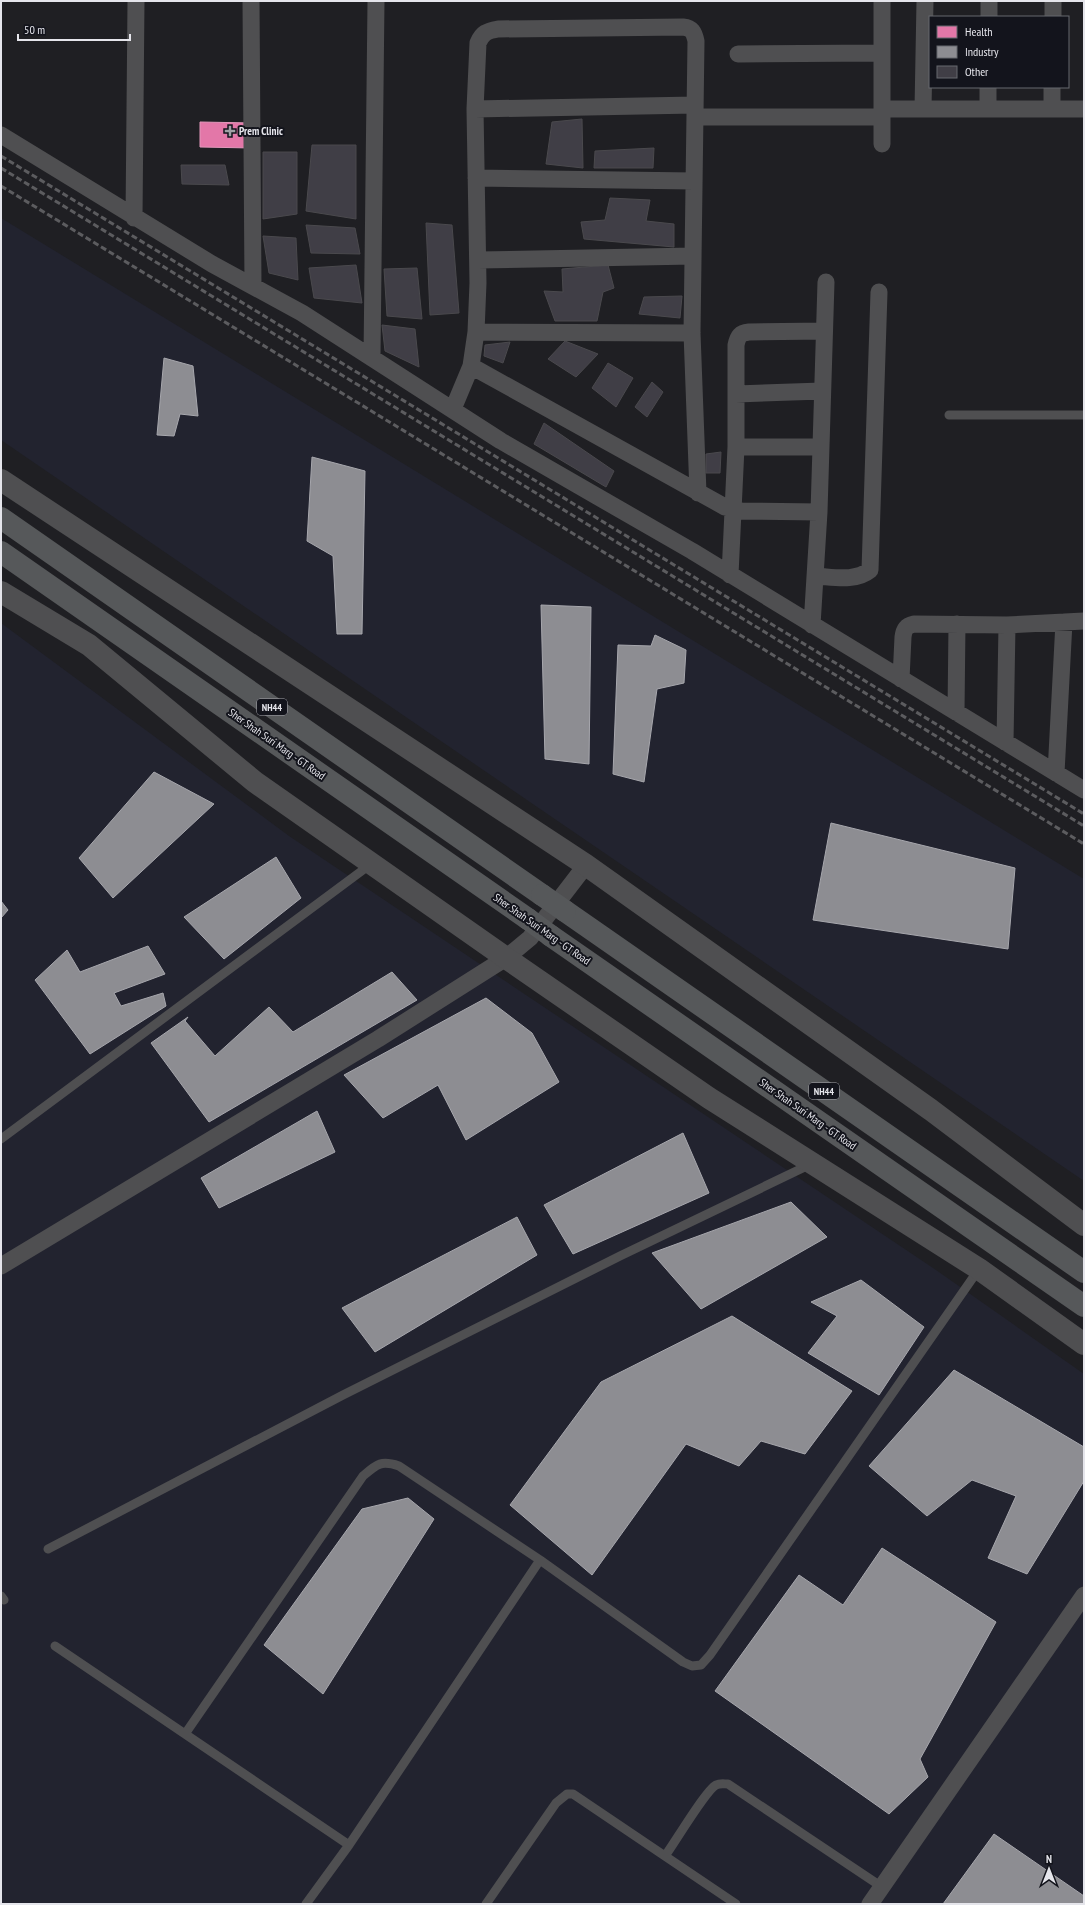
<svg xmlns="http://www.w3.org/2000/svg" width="1085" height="1905" font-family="'PT Sans Narrow',sans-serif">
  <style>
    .built { fill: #22232f }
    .health { fill: #e377a8; stroke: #e498bc }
    .industry { fill: #8d8d92; stroke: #a7a7ad }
    .building { fill: #403e46; stroke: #4a494d }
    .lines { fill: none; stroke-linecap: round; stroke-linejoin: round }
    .service { stroke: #4f4f51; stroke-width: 9 }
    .minor { stroke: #4f4f51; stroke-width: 17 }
    .tertiary { stroke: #4f4f51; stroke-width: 22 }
    .trunk { stroke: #56585a; stroke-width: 22 }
    .rail { stroke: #5c5c5f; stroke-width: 3; stroke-dasharray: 6 3; stroke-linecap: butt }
    .trunk-bridge { stroke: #56585a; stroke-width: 22 }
    .poi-dot { fill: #a0a0a5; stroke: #13141c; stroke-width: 1.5 }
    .labels { text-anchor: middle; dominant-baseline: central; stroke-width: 4; stroke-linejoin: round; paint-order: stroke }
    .shield { fill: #13141c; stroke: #a6a6ad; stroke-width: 1 }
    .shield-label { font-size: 10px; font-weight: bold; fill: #e5e5eb }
    .poi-label { font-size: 11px; font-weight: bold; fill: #e5e5eb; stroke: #13141c; text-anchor: start }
    .street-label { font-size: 11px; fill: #e5e5eb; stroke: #13141c }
  </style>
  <rect width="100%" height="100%" fill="#1f1f23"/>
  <!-- built -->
  <path class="built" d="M1,218L1084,879V1181L1,440Z
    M1,623L289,836L936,1270L1084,1374V1904H1Z"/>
  <!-- health -->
  <path class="health" d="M200,122L253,123L252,148L200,147Z"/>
  <!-- industry -->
  <path class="industry" d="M164,358L193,366L198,416L180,414L174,436L157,435Z
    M312,457L365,471L362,634H337L333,556L307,541Z
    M541,605L591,607L589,764L545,759Z
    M655,635L686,650L684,683L657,689L644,782L613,774L618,645L651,646Z
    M154,772L214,804L113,898L79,858Z
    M831,823L1015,868L1008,949L813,920Z
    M276,857L301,898L224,959L184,917Z
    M1,901L8,910L1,918Z
    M148,946L165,974L114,993L121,1006L163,993L166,1006L90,1054L35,980L67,950L80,972Z
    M392,972L417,1000L209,1122L151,1043L188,1017L185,1021L215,1056L269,1007L293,1032Z
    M486,998L532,1033L559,1082L466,1140L438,1085L383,1118L344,1075Z
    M317,1111L335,1152L219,1208L201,1178Z
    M683,1133L709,1193L573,1254L544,1205Z
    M791,1202L827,1237L701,1309L652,1253Z
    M517,1217L537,1255L375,1352L342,1308Z
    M861,1280L924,1327L879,1395L808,1353L837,1316L811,1302Z
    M732,1316L852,1391L805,1454L761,1441L739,1466L686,1444L592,1575L510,1505L601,1382Z
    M954,1370L1084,1447V1481L1027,1574L988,1558L1016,1496L972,1480L927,1516L869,1466Z
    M408,1498L434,1519L323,1694L264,1645L362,1509Z
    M882,1548L996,1622L920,1759L928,1777L889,1814L715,1691L799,1575L843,1605Z
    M994,1834L1084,1896V1904H943Z"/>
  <!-- building -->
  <path class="building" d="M582,119L583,168L546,164L552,122Z
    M312,145H356V219L306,211Z
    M654,148L653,168H594L595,151Z
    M263,152H297V214L263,219Z
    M181,165H225L229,185L182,184Z
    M610,198L650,200L646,221L674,224V247L584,239L581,222L605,220Z
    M426,223L452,225L459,313L430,315Z
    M306,225L355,228L360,254L311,253Z
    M263,236L296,238L298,280L269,273Z
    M356,265L362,303L314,298L309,268Z
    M608,265L614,288L603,292L597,321H555L544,291L563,292L562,269Z
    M417,268L422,319L387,316L384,269Z
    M682,296L680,318L639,314L644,297Z
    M382,325L415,329L419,367L385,351Z
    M565,341L598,354L576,377L548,359Z
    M510,342L503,363L484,356L485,345Z
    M608,363L633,378L616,407L592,388Z
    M652,382L663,392L647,417L635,407Z
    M544,423L614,471L606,487L534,444Z
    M721,452L720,473H706V454Z"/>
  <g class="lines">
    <!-- service -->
    <path class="service" d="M949,415H1084
      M1,1139L371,864
      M48,1549L343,1395L620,1256L811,1164
      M1,1596L4,1600
      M55,1646L349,1845L540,1560
      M185,1734L363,1476C377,1464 381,1460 399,1466L540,1560L683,1662L692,1666L701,1665L710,1655L979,1269
      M665,1856C674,1844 706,1790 716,1785C720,1783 724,1784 728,1784L882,1887
      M306,1904L349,1845
      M486,1904L556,1803L567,1794H573L736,1904"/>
    <!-- minor -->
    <path class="minor" d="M251,1L253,286
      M882,1V144
      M989,17V1
      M1053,17V1
      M738,54L882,53
      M475,109L695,105
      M882,109H1084
      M923,109L925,1
      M988,109V87
      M1052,109V87
      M695,117H882
      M1,135L212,264L302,313L501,441L692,551L1084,790
      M476,178L694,181
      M134,218L136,1
      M478,260L693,256
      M476,332L692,333
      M372,357L376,1
      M471,366L725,507L741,511L819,512
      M736,394L822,391
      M453,409L471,366L476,332L478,283L475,109L478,43C482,33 487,31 498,29L683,27C692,28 694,32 696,41L692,333L698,493
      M736,447H821
      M730,575L736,447V345C738,336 740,333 749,332L824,331
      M815,576C834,577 855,582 870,570L879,292
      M812,625L819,512L826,282
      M901,679L903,637C904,629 906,626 914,624L1007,625L1084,621
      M956,712L957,624
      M1005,742L1007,625
      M1056,773L1064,622
      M1,1266L378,1039L506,958L530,938L586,865
      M870,1904L1084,1595"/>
    <!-- tertiary -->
    <path class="tertiary" d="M1,480L586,865L931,1110L1084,1225
      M1,592L89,645L255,782L506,958L709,1098L979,1269L1084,1344"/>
    <!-- trunk -->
    <path class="trunk" d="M1,518L542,895
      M1,552L528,919
      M565,911L1084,1272
      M551,936L1084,1306"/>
    <!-- rail -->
    <path class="rail" d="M1,156L1084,814
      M1,168L1084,826
      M1,186L1084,844"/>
    <!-- trunk-bridge -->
    <path class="trunk-bridge" d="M542,895L565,911
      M528,919L551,936"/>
  </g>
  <!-- markers -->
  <path class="poi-dot" d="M228 125h4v4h4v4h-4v4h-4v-4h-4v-4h4z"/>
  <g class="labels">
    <!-- shield labels -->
    <g class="shield">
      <rect x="257" y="699" width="30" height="16" rx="3"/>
      <rect x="809" y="1083" width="30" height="16" rx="3"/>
    </g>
    <g class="shield-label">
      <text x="272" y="707">NH44</text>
      <text x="824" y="1091">NH44</text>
    </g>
    <!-- poi labels -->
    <g class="poi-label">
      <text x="239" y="131">Prem Clinic</text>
    </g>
    <!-- street labels -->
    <g class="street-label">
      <text transform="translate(277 744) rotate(35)">Sher Shah Suri Marg - GT Road</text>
      <text transform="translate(542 929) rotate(35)">Sher Shah Suri Marg - GT Road</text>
      <text transform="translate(808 1114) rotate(35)">Sher Shah Suri Marg - GT Road</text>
    </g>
  </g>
  <!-- border -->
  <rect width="1085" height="1905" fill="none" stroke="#e5e5eb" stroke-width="4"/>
  <!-- legend -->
  <rect x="929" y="16" width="140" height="72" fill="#13141c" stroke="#67686f"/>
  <rect x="937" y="26" width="20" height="12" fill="#e377a8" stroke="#67686f"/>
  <text x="965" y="36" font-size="12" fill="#e5e5eb">Health</text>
  <rect x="937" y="46" width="20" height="12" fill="#8d8d92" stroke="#67686f"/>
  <text x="965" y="56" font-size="12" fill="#e5e5eb">Industry</text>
  <rect x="937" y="66" width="20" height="12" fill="#403e46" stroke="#67686f"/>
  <text x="965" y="76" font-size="12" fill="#e5e5eb">Other</text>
  <!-- north arrow -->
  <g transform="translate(1049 1869)" stroke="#13141c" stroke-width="3" paint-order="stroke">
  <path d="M0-3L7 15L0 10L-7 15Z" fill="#e5e5eb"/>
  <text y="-6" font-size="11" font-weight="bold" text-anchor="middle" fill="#e5e5eb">N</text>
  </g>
  <!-- scale -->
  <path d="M18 34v6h112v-6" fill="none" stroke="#e5e5eb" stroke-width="2"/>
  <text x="24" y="34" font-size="12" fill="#e5e5eb" stroke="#13141c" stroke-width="3" paint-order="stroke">50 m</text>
</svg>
